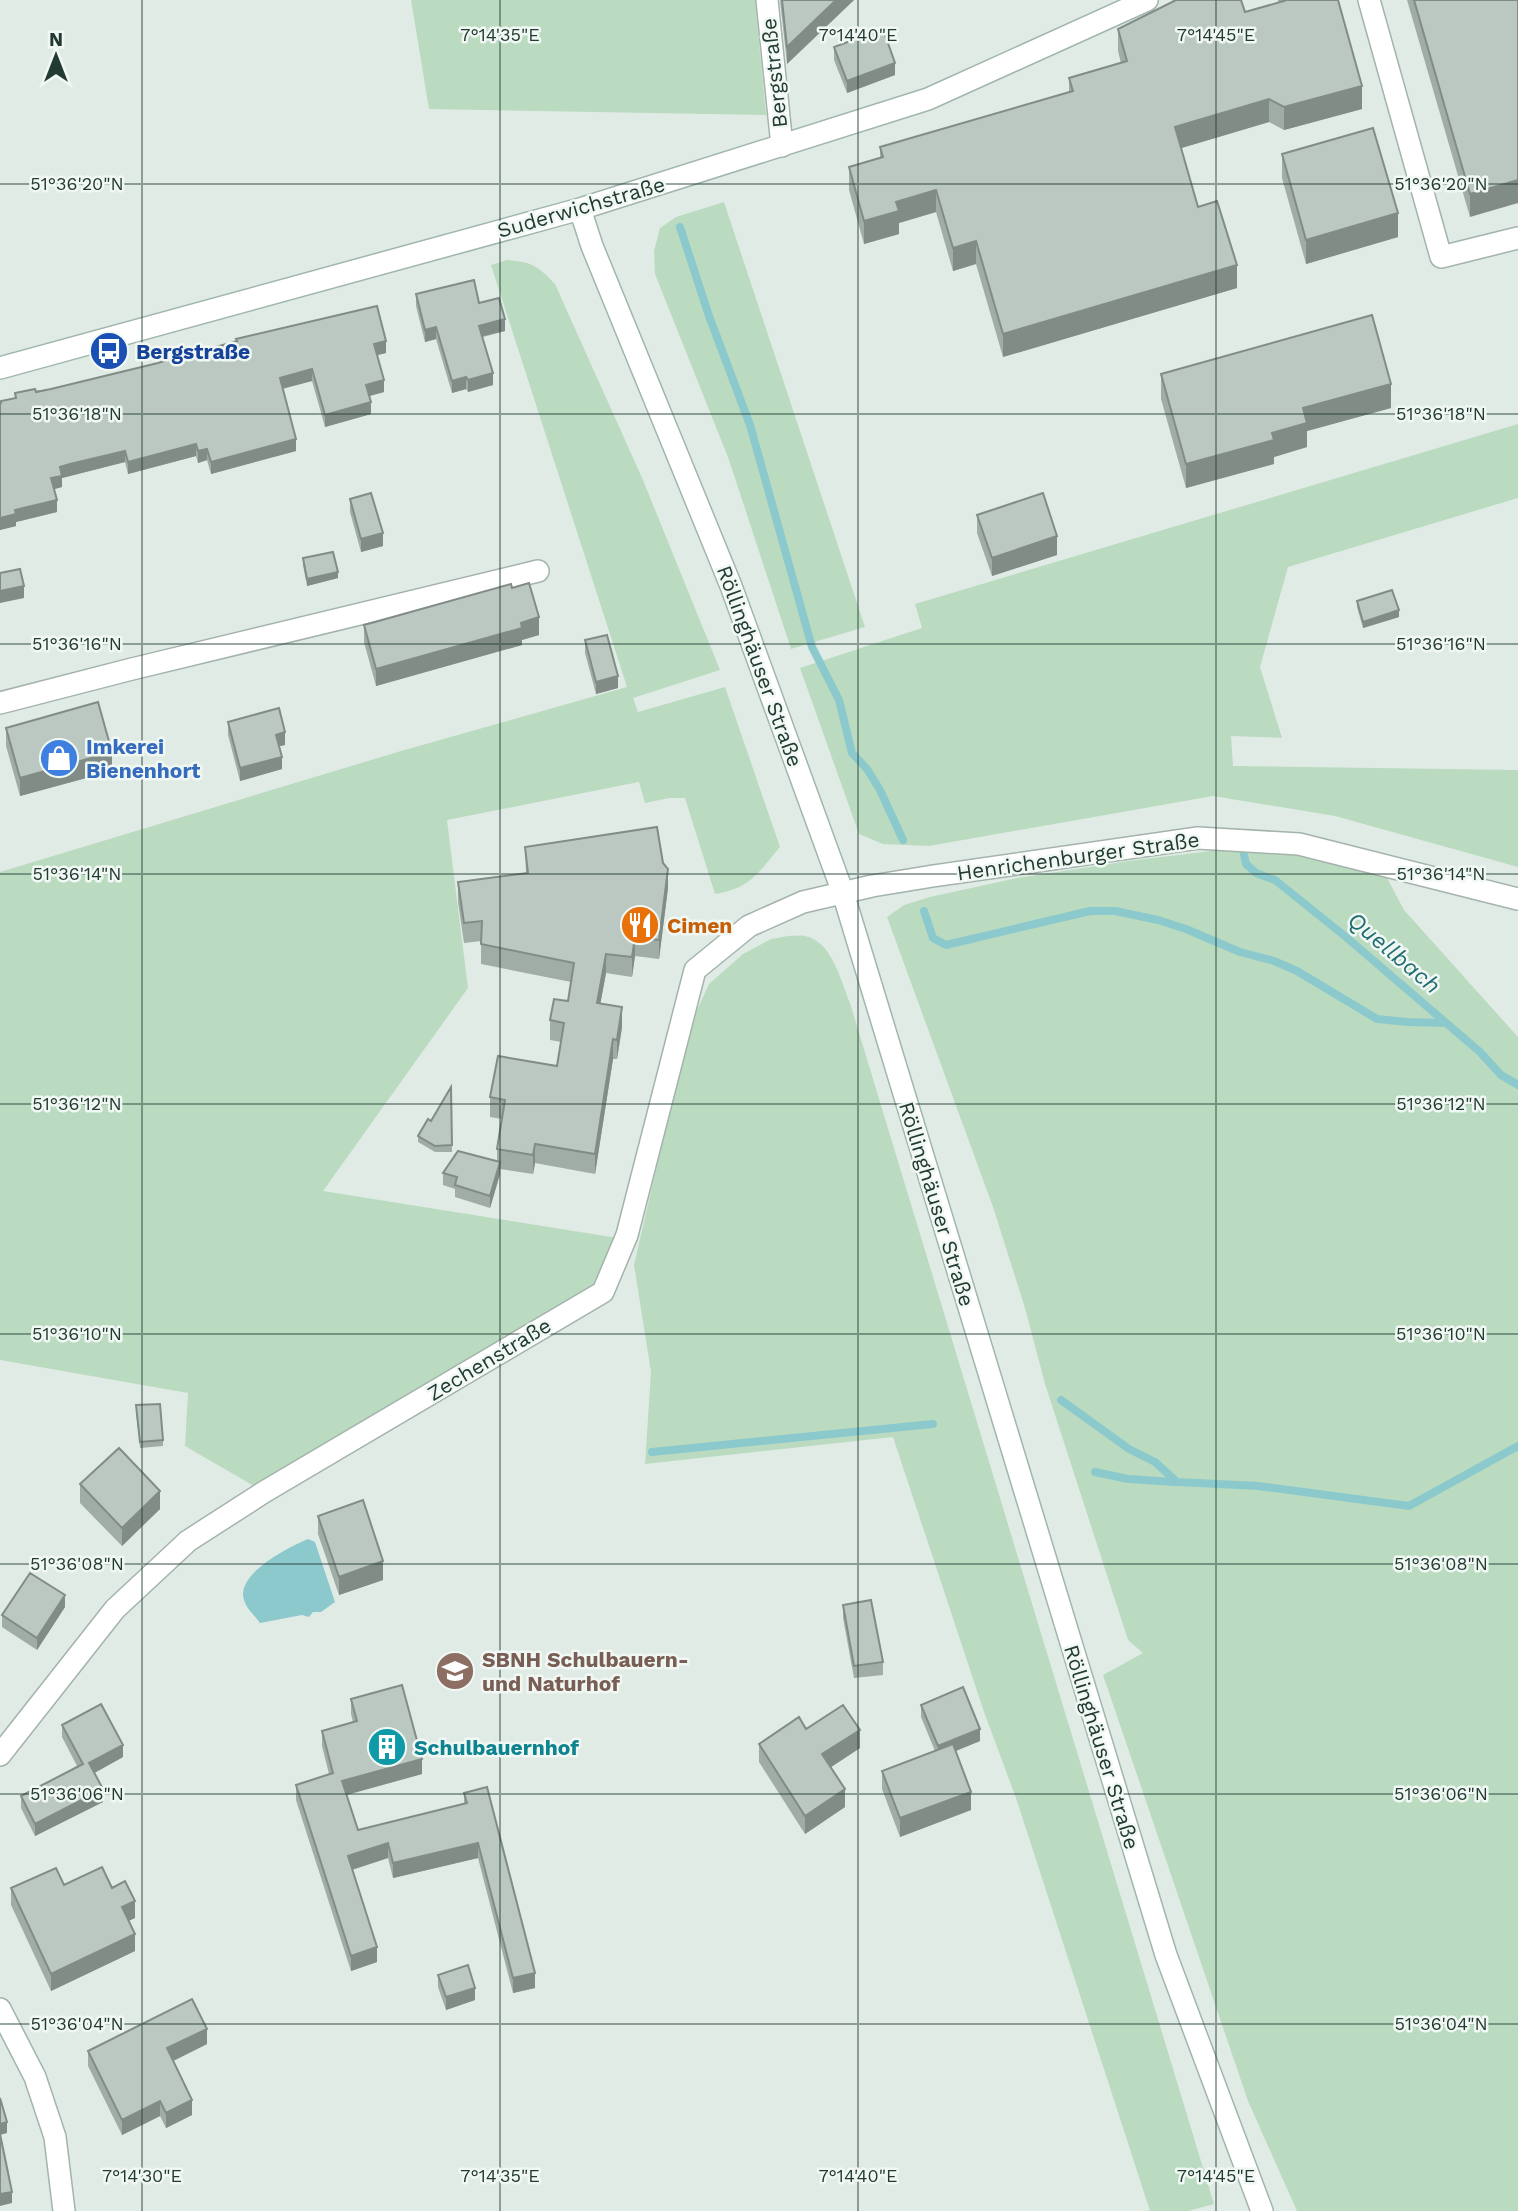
<svg xmlns="http://www.w3.org/2000/svg" width="1518" height="2211" font-family="'Work Sans',sans-serif">
  <style>
    .green { fill: #bbdbc1 }
    .water { fill: #8cc9cd }
    .lines { fill: none; stroke-linecap: round; stroke-linejoin: round }
    .stream { stroke: #8cc9cd; stroke-width: 8 }
    .street-casing { stroke: #a4b3ac; stroke-width: 24 }
    .secondary-casing { stroke: #a0b6ac; stroke-width: 24 }
    .street { stroke: #fff; stroke-width: 21 }
    .secondary { stroke: #fff; stroke-width: 21 }
    .wall { fill: #a0aca6 }
    .shaded-wall { fill: #828c87 }
    .building { fill: #bac8c1; stroke: #828c87; stroke-width: 2 }
    .ticks { fill: none; stroke: #223b32; stroke-width: 2; stroke-opacity: 0.45 }
    .labels { text-anchor: middle; dominant-baseline: central; stroke-width: 5; stroke-linejoin: round; paint-order: stroke }
    .street-label { font-size: 21px; fill: #223b32; stroke: #f1f8f4 }
    .transit-label { font-size: 21px; font-weight: bold; fill: #164399; stroke: #f1f8f4; text-anchor: start }
    .shop-label { font-size: 21px; font-weight: bold; fill: #366cbe; stroke: #f1f8f4; text-anchor: start }
    .food-label { font-size: 21px; font-weight: bold; fill: #c56008; stroke: #f1f8f4; text-anchor: start }
    .education-label { font-size: 21px; font-weight: bold; fill: #785e54; stroke: #f1f8f4; text-anchor: start }
    .culture-label { font-size: 21px; font-weight: bold; fill: #0d838f; stroke: #f1f8f4; text-anchor: start }
    .water-label { font-size: 23px; font-style: italic; fill: #206d73; stroke: #f1f8f4 }
    .ticks-label { font-size: 18px; text-anchor: middle; fill: #223b32; stroke: #f1f8f4; stroke-width: 5; stroke-linejoin: round; paint-order: stroke }
  </style>
  <rect width="100%" height="100%" fill="#e1ebe6"/>
  <!-- green -->
  <path class="green" d="M411,0H755L766,115L429,109Z
    M724,202L865,627L791,649L729,460L655,274L654,251L660,228L676,217Z
    M507,260C532,262 538,266 555,284L643,480L720,670L633,698L638,712L725,687L780,847C758,873 750,889 715,894L685,798H669L645,803L639,782L447,820L468,988L323,1191L624,1239L603,1292L264,1492L185,1446L188,1393L0,1360V872L401,751L627,687L491,265Z
    M1518,424V498L1288,567L1260,667L1282,738L1231,736L1233,766L1518,770V867L1335,816L1213,796L929,846L883,844L859,834L800,668L922,628L915,604Z
    M1211,851H1283L1387,878L1404,910L1518,1037V2211H1297L1248,2101L1103,1675L1143,1653L1128,1640L1045,1384L1025,1308L993,1207L887,917L904,905L930,897L1017,878L1136,860Z
    M788,936C794,936 800,935 805,936C832,941 841,981 850,1003L1214,2204L1188,2211H1150L1016,1798L984,1712L893,1437L645,1464L651,1372L634,1265L688,1030L709,984L743,954L771,939Z"/>
  <!-- water -->
  <path class="water" d="M308,1539L315,1542L335,1602L321,1612H313L309,1617L302,1615L260,1623C255,1616 246,1608 244,1600C235,1574 289,1547 308,1539Z"/>
  <g class="lines">
    <!-- stream -->
    <path class="stream" d="M680,227L709,316L750,425L812,647L839,700L852,753L867,769L880,790L903,840
      M1244,855L1246,864L1256,873L1275,880L1346,937L1480,1052L1501,1075L1518,1085
      M924,911L933,938L946,945L1090,911H1115L1158,920L1186,929L1240,952L1274,961L1297,971L1377,1019L1408,1022L1446,1023
      M1061,1400L1129,1449L1155,1462L1177,1482L1258,1486L1409,1506L1518,1446
      M652,1452L933,1424
      M1095,1472L1128,1479L1175,1482"/>
    <!-- street casing -->
    <g class="street-casing">
      <path id="street" d="M767,0L782,146
        M1369,0L1441,257L1518,238
        M0,703L132,669L538,571
        M0,1755L115,1609L188,1541L264,1492L603,1292L627,1235L695,970L749,926L803,902L872,886L933,876L1198,838L1299,844L1518,899
        M0,2009L35,2077L55,2137L64,2211"/>
    </g>
    <!-- secondary casing -->
    <g class="secondary-casing">
      <path id="secondary" d="M580,209L592,246L731,586L843,893L1166,1955L1262,2211
        M0,368L580,209L928,99L1147,0"/>
    </g>
    <!-- street -->
    <use href="#street" class="street"/>
    <!-- secondary -->
    <use href="#secondary" class="secondary"/>
  </g>
  <!-- wall -->
  <path class="wall" d="M780,0H854L787,64Z
    M1278,0H1338L1362,109L1284,130L1269,122L1181,148L1198,207L1237,288L1003,357L976,264L953,271L936,212L899,223V234L864,244L849,190V167L880,158V147L1069,92V78L1121,63L1118,51V29L1245,12L1278,3Z
    M1407,0H1518L1470,217Z
    M834,47L895,75L847,93L834,60Z
    M1282,154L1398,237L1306,264L1282,178Z
    M416,294L479,303L505,331L483,337L493,385L468,392L466,389L452,393L436,339L425,342L416,306Z
    M175,352L386,353L377,355L384,392L369,396L371,414L325,427L312,381L283,389L296,451L211,474L207,460L198,463L196,456L128,474L125,462L70,476L62,478V487L54,489L57,512L16,522V526L0,530V404L15,398V393L51,389L158,363L175,357Z
    M1161,374L1391,408L1307,431V447L1274,457V464L1186,488L1161,399Z
    M350,499L383,546L361,552L350,512Z
    M977,515L1057,555L992,576L977,533Z
    M303,558L338,578L307,586L303,565Z
    M512,588L539,635L522,640V645L376,686L364,642V625Z
    M1357,601L1399,617L1363,628L1357,607Z
    M585,640L618,688L596,694L585,653Z
    M228,722L285,745L279,746L282,769L240,781L228,735Z
    M6,728L112,771L20,796L6,746Z
    M525,847L663,863L668,888L659,959L635,956L632,977L606,973L600,1004L622,1027L617,1059H613L595,1174L535,1163L533,1174L500,1169V1174L490,1208L455,1197V1189L443,1185V1173L497,1161V1149L502,1119L490,1117V1097L557,1066L561,1042L550,1040V1020L568,1001L571,982L481,964V941L464,943L458,902V882L526,874Z
    M451,1087L452,1152H435L418,1142V1136L431,1121Z
    M136,1412L163,1440V1446L140,1448Z
    M80,1484L160,1509L122,1546L80,1503Z
    M318,1516L383,1580L339,1595L318,1534Z
    M843,1605L883,1662V1675L854,1678L843,1618Z
    M65,1607L37,1650L2,1627V1615Z
    M351,1699L422,1774L347,1795L358,1830L464,1804V1793L535,1988L513,1993L478,1858L393,1878L388,1858L352,1870L377,1962L351,1971L296,1800V1785L329,1774L322,1746V1731L353,1722L351,1714Z
    M921,1705L980,1741L956,1751L971,1810L900,1837L882,1789V1771L935,1751L921,1717Z
    M62,1725L123,1757L94,1773L103,1802L35,1836L21,1808V1796L77,1766L62,1737Z
    M806,1729L860,1748L831,1767L845,1807L805,1834L759,1762V1744Z
    M11,1888H112L135,1918L128,1921L135,1951L51,1991L11,1905Z
    M438,1975L475,2000L446,2010L438,1987Z
    M207,2044L173,2061L192,2115L166,2128L160,2116L122,2135L88,2066V2051Z"/>
  <!-- shaded-wall -->
  <path class="shaded-wall" d="M836,0H854L787,64V47Z
    M895,63V75L847,93V81Z
    M1362,86V109L1284,130V107Z
    M1269,99V122L1175,150V127Z
    M1518,180V203L1470,217V194Z
    M936,190V212L899,223V234L864,244V221L896,202Z
    M1398,213V237L1306,264V240Z
    M976,241V264L953,271V248Z
    M1237,265V288L1003,357V334Z
    M505,319V331L479,337V326Z
    M436,327V339L425,342V330Z
    M386,341V353L374,356V344Z
    M312,369V381L280,389V378Z
    M493,373V385L468,392V380Z
    M466,377V389L452,393V381Z
    M384,380V392L366,397V385Z
    M1391,384V408L1307,431V447L1274,457V464L1186,488V464L1272,433L1303,408Z
    M371,402V414L325,427V415Z
    M296,439V451L211,474V462Z
    M196,444V456L128,474V462Z
    M207,449V460L198,463V451Z
    M125,451V462L62,478V487L51,490V478L60,467Z
    M57,500V512L16,522V526L0,530V518L15,510Z
    M383,533V546L361,552V539Z
    M1057,536V555L992,576V558Z
    M338,572V578L307,586V579Z
    M24,586V598L0,603V591Z
    M1399,610V617L1363,628V622Z
    M539,617V635L522,640V645L376,686V669Z
    M618,676V688L596,694V682Z
    M285,732V745L276,747V735Z
    M112,752V771L20,796V778Z
    M282,757V769L240,781V768Z
    M668,869V888L659,959V940Z
    M635,937V956L632,977V957Z
    M606,954V973L597,1022V1003Z
    M622,1007V1027L617,1059V1040Z
    M613,1039V1059L595,1174V1154Z
    M535,1144V1163L533,1174V1155Z
    M500,1162V1174L490,1208V1196Z
    M160,1491V1509L122,1546V1528Z
    M383,1561V1580L339,1595V1577Z
    M65,1595V1607L37,1650V1638Z
    M980,1729V1741L938,1758V1746Z
    M860,1730V1748L822,1773V1754Z
    M123,1745V1757L89,1776V1763Z
    M422,1759V1774L342,1796V1781Z
    M103,1789V1802L35,1836V1824Z
    M845,1789V1807L805,1834V1816Z
    M971,1792V1810L900,1837V1818Z
    M388,1843V1858L348,1871V1856Z
    M478,1843V1858L393,1878V1863Z
    M135,1901V1918L122,1924V1907Z
    M135,1934V1951L51,1991V1974Z
    M377,1947V1962L351,1971V1956Z
    M535,1973V1988L513,1993V1978Z
    M475,1988V2000L446,2010V1997Z
    M207,2029V2044L167,2064V2048Z
    M192,2100V2115L166,2128V2113Z
    M160,2101V2116L122,2135V2120Z
    M7,2122V2133L0,2135V2124Z
    M12,2192V2203L0,2206V2194Z"/>
  <!-- building -->
  <path class="building" d="M782,0H836L787,47Z
    M1176,0H1241L1245,12L1284,1L1283,0H1338L1362,86L1284,107L1269,99L1175,127L1198,207L1217,201L1237,265L1003,334L976,241L953,248L936,190L896,202L899,211L864,221L849,167L883,157L880,147L1073,91L1069,78L1127,61L1118,29Z
    M1414,0H1518V180L1470,194Z
    M883,29L895,63L847,81L834,47Z
    M1373,128L1398,213L1306,240L1282,154Z
    M474,280L479,303L499,298L505,319L479,326L493,373L468,380L466,377L452,381L436,327L425,330L416,294Z
    M377,306L386,341L374,344L384,380L366,385L371,402L325,415L312,369L280,378L296,439L211,462L207,449L198,451L196,444L128,462L125,451L70,464L60,467L62,476L51,478L57,500L15,510L16,514L0,518V404L1,403V401L16,398L15,393L35,389L36,392L51,389L158,363L176,357L175,352L193,348L194,353L237,341L236,339Z
    M1372,315L1391,384L1303,408L1307,423L1272,433L1274,440L1186,464L1161,374Z
    M371,493L383,533L361,539L350,499Z
    M1043,493L1057,536L992,558L977,515Z
    M333,552L338,572L307,579L303,558Z
    M20,569L24,586L0,591V573Z
    M529,583L539,617L521,623L522,628L376,669L364,625L511,584L512,588Z
    M1392,590L1399,610L1363,622L1357,601Z
    M607,635L618,676L596,682L585,640Z
    M98,702L112,752L20,778L6,728Z
    M279,708L285,732L276,735L282,757L240,768L228,722Z
    M657,827L663,863L668,869L659,940L635,937L632,957L606,954L597,1003L622,1007L617,1040L613,1039L595,1154L535,1144L533,1155L497,1149L505,1100L490,1097L498,1056L557,1066L564,1023L550,1020L554,999L568,1001L574,963L481,944L482,921L464,923L458,882L528,873L525,847Z
    M451,1087L452,1145L435,1146L418,1136L428,1119L431,1121Z
    M458,1151L500,1162L490,1196L455,1185L457,1177L443,1173Z
    M160,1404L163,1440L140,1442L136,1405Z
    M119,1448L160,1491L122,1528L80,1484Z
    M363,1500L383,1561L339,1577L318,1516Z
    M30,1573L65,1595L37,1638L2,1615Z
    M871,1600L883,1662L854,1666L843,1605Z
    M402,1685L422,1759L342,1781L358,1830L467,1803L464,1793L487,1787L535,1973L513,1978L478,1843L393,1863L388,1843L348,1856L377,1947L351,1956L296,1785L333,1773L322,1731L357,1721L351,1699Z
    M963,1687L980,1729L938,1746L921,1705Z
    M101,1704L123,1745L89,1763L103,1789L35,1824L21,1796L83,1764L62,1725Z
    M843,1705L860,1730L822,1754L845,1789L805,1816L759,1744L799,1717L806,1729Z
    M953,1744L971,1792L900,1818L882,1771Z
    M102,1867L112,1888L125,1881L135,1901L122,1907L135,1934L51,1974L11,1888L56,1868L64,1885Z
    M468,1965L475,1988L446,1997L438,1975Z
    M192,1999L207,2029L167,2048L192,2100L166,2113L160,2101L122,2120L88,2051Z
    M0,2098L7,2122L0,2124Z
    M0,2134L12,2192L0,2194Z"/>
  <!-- ticks -->
  <path class="ticks" d="M142,0V2211M500,0V2211M858,0V2211M1216,0V2211M0,184H1518M0,414H1518M0,644H1518M0,874H1518M0,1104H1518M0,1334H1518M0,1564H1518M0,1794H1518M0,2024H1518"/>
  <!-- icons -->
  <defs>
    <g id="bus-disc" transform="scale(2.0125)"><circle r="9.5" fill="#1a4fb4" stroke="#f1f8f4"/><path d="M-5-6H5V4H4V6H2V4H-2V6H-4V4H-5ZM-3.5-4V0h7V-4ZM-3.5 1.2v1.5H-2V1.2ZM2 1.2v1.5H3.5V1.2Z" fill="#fff"/></g>
    <g id="shop-disc" transform="scale(2.0125)"><circle r="9.5" fill="#3f7fe0" stroke="#f1f8f4"/><path d="M-5-2.5h2.3a2.7 3.5 0 0 1 5.4 0H5L5.5 6h-11ZM-1.5-2.5h3a1.5 2.3 0 0 0-3 0Z" fill="#fff"/></g>
    <g id="restaurant-disc" transform="scale(2.0125)"><circle r="9.5" fill="#e8710a" stroke="#f1f8f4"/><path d="M-5-6h1v4h1v-4h1v4h1v-4h1v5L-1.5 .5V6h-2V.5L-5-1ZM5-6V6H3V1.5H1.5Q1.5-4 5-6Z" fill="#fff"/></g>
    <g id="school-disc" transform="scale(2.0125)"><circle r="9.5" fill="#8d6e63" stroke="#f1f8f4"/><path d="M0-5L7-2L0 1L-7-2ZM-4 1L0 2.5L4 1V4Q0 6-4 4Z" fill="#fff"/></g>
    <g id="building-disc" transform="scale(2.0125)"><circle r="9.5" fill="#0f9aa8" stroke="#f1f8f4"/><path d="M-4-6H4V6H1V3H-1V6H-4ZM-2.5-4.3h1.7v1.8h-1.7ZM.8-4.3h1.7v1.8H.8ZM-2.5-1h1.7V.8h-1.7ZM.8-1h1.7V.8H.8Z" fill="#fff"/></g>
  </defs>
  <g fill-rule="evenodd">
    <use href="#bus-disc" x="109" y="351"/>
    <use href="#shop-disc" x="59" y="758"/>
    <use href="#restaurant-disc" x="640" y="925"/>
    <use href="#school-disc" x="455" y="1671"/>
    <use href="#building-disc" x="387" y="1747"/>
  </g>
  <g class="labels">
    <!-- street labels -->
    <g class="street-label">
      <text transform="translate(774 73) rotate(-96)">Bergstraße</text>
      <text transform="translate(581 207) rotate(-16)">Suderwichstraße</text>
      <text transform="translate(760 666) rotate(70)">Röllinghäuser Straße</text>
      <text transform="translate(1078 856) rotate(-8)">Henrichenburger Straße</text>
      <text transform="translate(937 1204) rotate(73)">Röllinghäuser Straße</text>
      <text transform="translate(489 1359) rotate(-31)">Zechenstraße</text>
      <text transform="translate(1102 1747) rotate(73)">Röllinghäuser Straße</text>
    </g>
    <!-- transit labels -->
    <g class="transit-label">
      <text x="136" y="351">Bergstraße</text>
    </g>
    <!-- shop labels -->
    <g class="shop-label">
      <text x="86" y="746">Imkerei<tspan x="86" dy="24">Bienenhort</tspan></text>
    </g>
    <!-- food labels -->
    <g class="food-label">
      <text x="667" y="925">Cimen</text>
    </g>
    <!-- education labels -->
    <g class="education-label">
      <text x="482" y="1659">SBNH Schulbauern-<tspan x="482" dy="24">und Naturhof</tspan></text>
    </g>
    <!-- culture labels -->
    <g class="culture-label">
      <text x="414" y="1747">Schulbauernhof</text>
    </g>
    <!-- water labels -->
    <g class="water-label">
      <text transform="translate(1394 953) rotate(40)">Quellbach</text>
    </g>
  </g>
  <g class="ticks-label">
    <text x="500" y="41">7°14'35"E</text>
    <text x="858" y="41">7°14'40"E</text>
    <text x="1216" y="41">7°14'45"E</text>
    <text x="77" y="190">51°36'20"N</text>
    <text x="1441" y="190">51°36'20"N</text>
    <text x="77" y="420">51°36'18"N</text>
    <text x="1441" y="420">51°36'18"N</text>
    <text x="77" y="650">51°36'16"N</text>
    <text x="1441" y="650">51°36'16"N</text>
    <text x="77" y="880">51°36'14"N</text>
    <text x="1441" y="880">51°36'14"N</text>
    <text x="77" y="1110">51°36'12"N</text>
    <text x="1441" y="1110">51°36'12"N</text>
    <text x="77" y="1340">51°36'10"N</text>
    <text x="1441" y="1340">51°36'10"N</text>
    <text x="77" y="1570">51°36'08"N</text>
    <text x="1441" y="1570">51°36'08"N</text>
    <text x="77" y="1800">51°36'06"N</text>
    <text x="1441" y="1800">51°36'06"N</text>
    <text x="77" y="2030">51°36'04"N</text>
    <text x="1441" y="2030">51°36'04"N</text>
    <text x="142" y="2182">7°14'30"E</text>
    <text x="500" y="2182">7°14'35"E</text>
    <text x="858" y="2182">7°14'40"E</text>
    <text x="1216" y="2182">7°14'45"E</text>
  </g>
  <!-- north arrow -->
  <g transform="translate(56 56)" stroke="#f1f8f4" stroke-width="5" paint-order="stroke">
  <path d="M0-5L12 26L0 18L-12 26Z" fill="#223b32"/>
  <text y="-10" font-size="19" font-weight="bold" text-anchor="middle" fill="#223b32">N</text>
  </g>
</svg>
